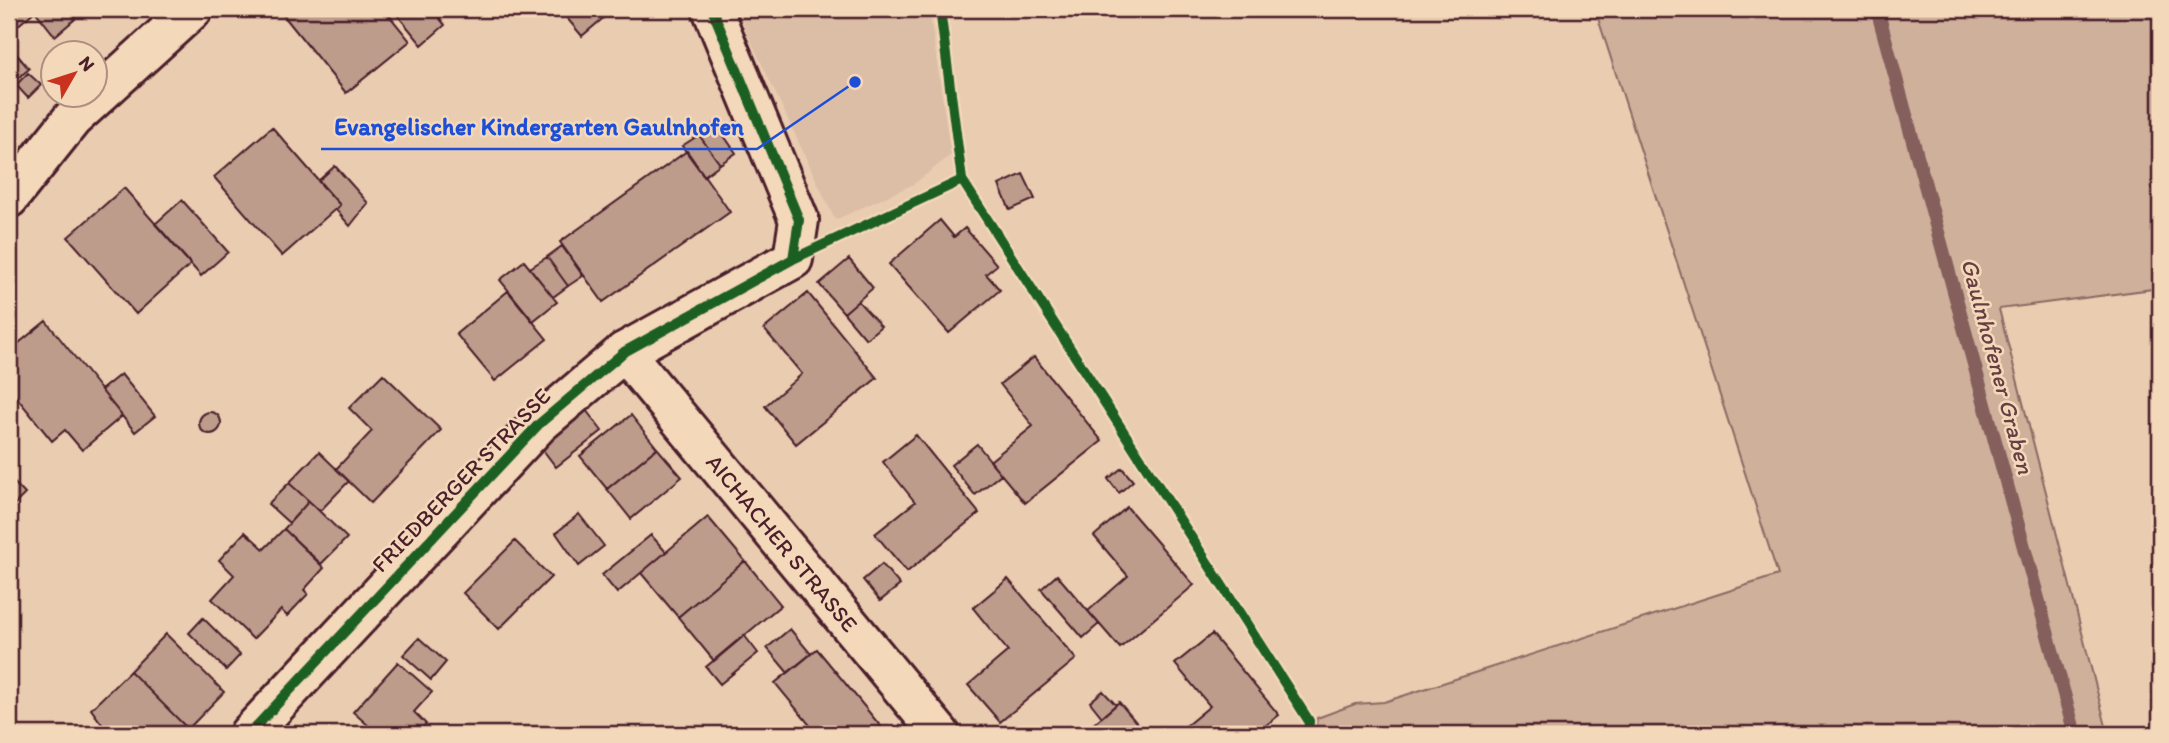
<svg xmlns="http://www.w3.org/2000/svg" width="2169" height="743" font-family="Itim,sans-serif">
  <style>
    .built { fill: #dcbea6 }
    .green { fill: #cfb09b; stroke: #8c6863; stroke-width: 2 }
    .lines { fill: none; stroke-linecap: round; stroke-linejoin: round }
    .stream { stroke: #845e5c; stroke-width: 14 }
    .building { fill: #bd9c8c; stroke: #4a1f2b; stroke-width: 2 }
    .minor-casing { stroke: #4a1f2b; stroke-width: 44 }
    .minor { stroke: #f4d8ba; stroke-width: 38 }
    .cycleway-casing { stroke: #f4d8ba; stroke-width: 15 }
    .cycleway { stroke: #1b5e20; stroke-width: 10 }
    .labels { text-anchor: middle; dominant-baseline: central; stroke-width: 5; stroke-linejoin: round; paint-order: stroke }
    .street-label { font-size: 23px; fill: #4a1f2b; stroke: #f4d8ba }
    .water-label { font-size: 24px; font-style: italic; fill: #673e43; stroke: #f4d8ba }
    .leader { fill: none; stroke: #1d4ed8; stroke-width: 2.5 }
    .callout-dot { fill: #1d4ed8; stroke: #f4d8ba; stroke-width: 2.5 }
    .callout-label { font-size: 24px; text-anchor: middle; font-weight: bold; fill: #1d4ed8; stroke: #f4d8ba; stroke-width: 5; stroke-linejoin: round; paint-order: stroke }
  </style>
  <rect width="100%" height="100%" fill="#eacdb1"/>
  <filter id="ink" filterUnits="userSpaceOnUse"><feTurbulence type="fractalNoise" baseFrequency=".0143" numOctaves="2"/><feDisplacementMap in="SourceGraphic" scale="14" xChannelSelector="R" yChannelSelector="G"/><feConvolveMatrix kernelMatrix="1 2 1 2 8 2 1 2 1" color-interpolation-filters="sRGB"/></filter>
  <g filter="url(#ink)">
    <!-- built -->
    <path class="built" d="M736,9H929L951,155L914,184L835,220Z"/>
    <!-- green -->
    <path class="green" d="M1595,9H2160V288L1999,309L2108,734H1315L1317,718L1355,704L1384,702L1778,575Z"/>
    <g class="lines">
      <!-- stream -->
      <path class="stream" d="M1877,9L2075,734"/>
    </g>
    <!-- building -->
    <path class="building" d="M9,9H67L75,19L55,36L35,11L9,33Z
      M292,9H384L410,41L346,93L284,16Z
      M397,9H432L445,25L422,45L394,11Z
      M575,9H614L582,36L566,17Z
      M9,45L29,69L10,85L9,84Z
      M28,73L41,85L28,98L16,85Z
      M715,123L736,153L720,164L699,135Z
      M272,127L340,205L282,256L214,177Z
      M699,135L720,164L704,176L682,146Z
      M687,151L730,212L603,302L560,242Z
      M335,166L368,203L350,226L336,210L340,205L318,181Z
      M1023,174L1035,199L1010,210L999,185Z
      M124,188L191,264L136,314L68,237Z
      M182,200L228,252L201,276L155,224Z
      M940,220L954,237L965,228L997,265L986,274L1000,290L949,333L889,264Z
      M562,246L583,276L568,286L547,257Z
      M547,257L568,286L553,297L530,268Z
      M849,259L873,288L844,313L819,284Z
      M524,261L557,302L533,321L500,280Z
      M508,291L547,339L495,381L456,334Z
      M808,293L877,378L796,444L765,406L802,374L764,329Z
      M858,301L881,326L866,339L844,313Z
      M46,321L122,416L82,450L65,430L52,441L9,388V351Z
      M1034,357L1102,441L1025,503L990,461L1033,426L1000,384Z
      M121,374L155,416L135,432L101,390Z
      M383,374L441,430L371,503L336,469L372,431L349,408Z
      M586,410L602,431L556,467L540,446Z
      M199 423a11 11 0 1 1 22 0a11 11 0 1 1-22 0Z
      M631,415L657,448L607,489L580,456Z
      M916,435L979,513L907,572L875,534L915,502L883,462Z
      M977,444L1001,474L975,495L951,465Z
      M657,448L682,477L631,519L607,489Z
      M319,452L349,481L320,511L289,483Z
      M1122,468L1133,481L1119,493L1108,479Z
      M9,477L25,494L9,510Z
      M289,483L309,501L289,523L268,504Z
      M309,501L347,538L321,564L284,529Z
      M1127,507L1194,585L1120,648L1088,611L1128,576L1094,536Z
      M579,514L604,546L579,566L556,533Z
      M708,517L745,561L678,617L641,573Z
      M284,529L324,568L304,590L308,594L287,616L281,610L253,639L212,599L234,575L219,560L245,532L264,549Z
      M651,535L666,552L617,593L602,575Z
      M515,541L551,577L499,629L463,593Z
      M745,561L781,605L714,661L678,617Z
      M882,564L900,585L880,601L863,580Z
      M1057,575L1099,624L1083,638L1041,589Z
      M1008,579L1076,659L1000,722L968,685L1008,651L973,608Z
      M203,618L240,655L226,670L189,633Z
      M790,629L811,654L788,673L767,648Z
      M166,634L224,692L188,729L130,671Z
      M1212,634L1279,715L1255,734H1176L1210,706L1175,664Z
      M744,635L758,653L720,684L706,667Z
      M419,638L446,662L431,680L403,655Z
      M817,649L887,734H817L775,683Z
      M398,662L432,692L414,712L426,724L417,734H411L402,727L395,734H378L353,712Z
      M130,671L188,729L183,734H109L91,709Z
      M1103,691L1116,705L1102,717L1090,702Z
      M1119,702L1146,734H1085L1083,733Z"/>
    <g class="lines">
      <!-- minor casing -->
      <g class="minor-casing">
        <g id="minor">
          <path d="M9,198L72,119L193,9"/>
          <path id="s1" d="M624,352L940,734"/>
          <path d="M249,734L539,424L624,352L793,259L799,220L712,9"/>
        </g>
      </g>
      <!-- minor -->
      <use href="#minor" class="minor"/>
      <!-- cycleway casing -->
      <g class="cycleway-casing">
        <path id="cycleway" d="M940,9L962,180L1309,721L1308,734
          M793,259L962,180
          M249,734L539,424L624,352L793,259L799,220L712,9"/>
      </g>
      <!-- cycleway -->
      <use href="#cycleway" class="cycleway"/>
    </g>
  </g>
  <g class="labels">
    <!-- street labels -->
    <g class="street-label">
      <text transform="translate(461 480) rotate(-46)">FRIEDBERGER STRASSE</text>
      <text stroke="none"><textPath href="#s1" startOffset="248">AICHACHER STRASSE</textPath></text>
    </g>
    <!-- water labels -->
    <g class="water-label">
      <text transform="translate(1998 366) rotate(75)">Gaulnhofener Graben</text>
    </g>
  </g>
  <!-- callouts -->
  <path class="leader" d="M855 82L757 149H321"/>
  <circle class="callout-dot" cx="855" cy="82" r="7"/>
  <g class="callout-label">
    <text x="539" y="135">Evangelischer Kindergarten Gaulnhofen</text>
  </g>
  <!-- margin -->
  <rect width="2169" height="743" fill="none" stroke="#f4d8ba" stroke-width="35"/>
  <rect x="18" y="18" width="2134" height="708" fill="none" stroke="#4a1f2b" stroke-width="2.5" filter="url(#ink)"/>
  <!-- north arrow -->
  <g transform="translate(74 74) rotate(51)"><circle r="33" fill="#f4d8ba" stroke="#b08e81" stroke-width="2"/>
  <path d="M0-5L12 26L0 18L-12 26Z" fill="#c8321e"/>
  <text y="-10" font-size="19" font-weight="bold" text-anchor="middle" fill="#4a1f2b">N</text>
  </g>
</svg>
